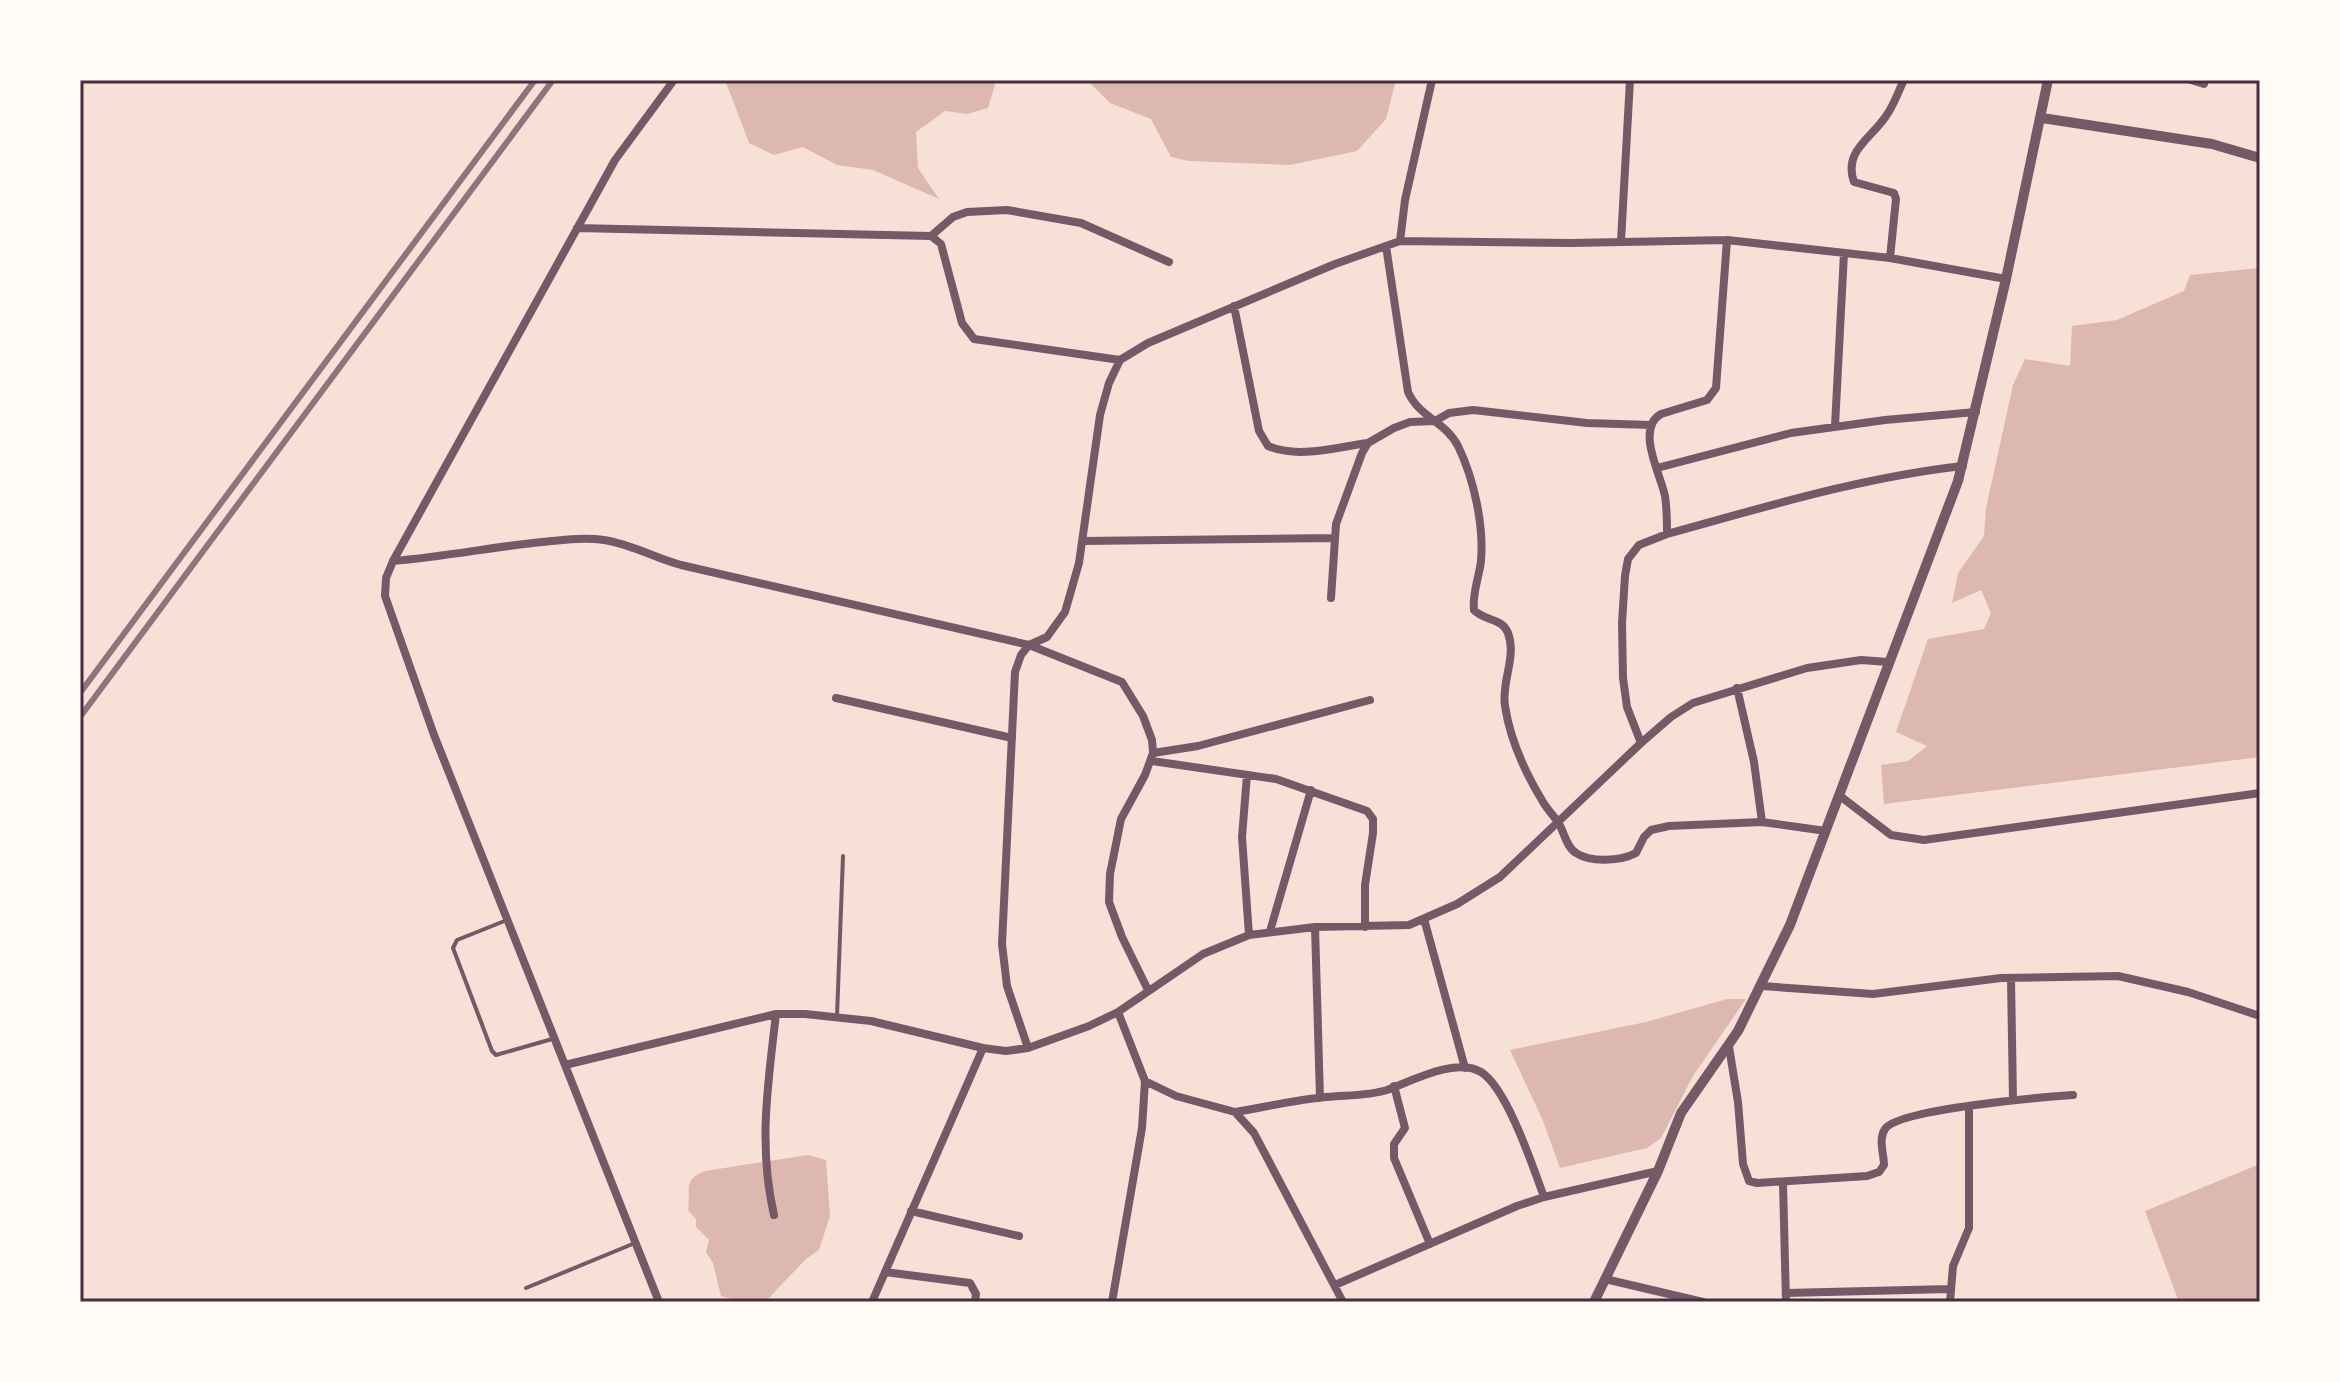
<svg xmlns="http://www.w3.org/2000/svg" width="2340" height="1382" font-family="'Source Sans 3',sans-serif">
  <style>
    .water { fill: #dcb8b0 }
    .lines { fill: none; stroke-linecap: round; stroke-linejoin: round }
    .service { stroke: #755966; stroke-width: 4 }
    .minor { stroke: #755966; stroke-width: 8 }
    .tertiary { stroke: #755966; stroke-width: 10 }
    .rail { stroke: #8f747c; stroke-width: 6 }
    .neatline { fill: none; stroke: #4a2c40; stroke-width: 3 }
  </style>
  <rect width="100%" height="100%" fill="#f7e1d7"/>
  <!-- water -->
  <path class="water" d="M725,80H992L995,85L988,108L967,114L945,111L916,132L918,168L939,199L873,170L837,165L803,147L774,155L749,143Z
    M1087,80H1396L1386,119L1357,151L1290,165L1189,161L1171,157L1151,119L1110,103Z
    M2259,268L2260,757L1884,804L1881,765L1908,761L1927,746L1896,732L1928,639L1984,629L1991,613L1981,590L1952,603L1958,573L1984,536L1986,508L2013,385L2025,359L2070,366L2072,326L2117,320L2184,291L2190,275Z
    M1727,999H1746L1693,1076L1661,1138L1647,1148L1560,1168L1543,1121L1510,1050L1646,1022Z
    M808,1155L826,1160L830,1216L819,1250L806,1259L765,1302H744L721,1296L713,1263L706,1252L709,1240L696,1227V1219L688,1210C691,1189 682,1180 705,1171Z
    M2260,1164V1302H2179L2145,1211Z"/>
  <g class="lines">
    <!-- service -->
    <path class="service" d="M507,920L457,940L453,948L492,1051L496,1055L552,1039
      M837,1016L843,856
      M526,1288L635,1243"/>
    <!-- minor -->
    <path class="minor" d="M2191,80L2204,84
      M577,228L931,236L941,244L962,323L974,339L1120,360
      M931,236L953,217L967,212L1007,210L1081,223L1169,262
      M1400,241L1405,200L1432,80
      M1621,241L1630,80
      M1386,246L1408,392C1419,417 1446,422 1458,446C1474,479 1484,525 1481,561C1479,578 1472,593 1474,610C1484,621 1503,618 1508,633C1517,657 1501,682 1505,706C1510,739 1526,774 1543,802C1547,809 1553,815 1558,822C1564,831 1566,847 1576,853C1591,863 1621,861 1636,853L1644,837L1651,830L1669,826L1762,822L1826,831
      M1890,258L1896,199L1894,193L1854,182C1843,151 1871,139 1886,116C1894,105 1898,92 1904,80
      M1234,306L1259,431L1268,446C1298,459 1337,447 1368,443
      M1835,426L1844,253
      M1657,468L1791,433L1885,420L1976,412
      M1667,534C1667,522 1667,509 1665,496C1661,475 1635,429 1661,414L1707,400L1716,388L1727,240
      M1083,541L1333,538
      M393,561C443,557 492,547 542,542C562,540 584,537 604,540C631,544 655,558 681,565L1029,645L1122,682L1143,716L1152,740L1153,753L1145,775L1121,819L1110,874L1109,902L1122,937L1148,990
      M1331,598L1336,524L1362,453L1368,443L1394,428L1410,422L1435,421L1449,413L1473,410L1587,423L1651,425
      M1737,688L1754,762L1762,822
      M836,698L1012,738
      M1641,743L1627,707L1623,678L1622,623L1625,576L1628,559L1639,545L1667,534C1765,507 1863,477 1963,466
      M1153,753L1198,746L1370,700
      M1152,761L1276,779L1367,811L1373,819V833L1365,885V927
      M1247,775L1242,837L1249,935
      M1840,796L1891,835L1924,840L2260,793
      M1424,919L1465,1068
      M1315,927L1320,1098
      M1270,931L1311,790
      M2011,978L2013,1100
      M1761,986L1873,994L2001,978L2118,976L2188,992L2260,1016
      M1118,1012L1145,1081L1176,1096L1235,1112L1254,1133L1343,1302
      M1729,1047L1738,1102L1743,1164L1749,1181L1757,1183L1867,1176L1879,1172L1884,1165C1884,1154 1878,1139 1885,1129C1898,1109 2044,1097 2073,1095
      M1028,1048L1007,986L1002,944L1015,672L1021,655L1029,645L1047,637L1065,612L1079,563L1100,415L1109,383L1120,360L1148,343L1335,264L1400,241L1571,243L1727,240L1890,258L2006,279
      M565,1065L776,1014H805L871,1021L983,1048L1006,1051L1028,1048L1089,1026L1118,1012L1203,954L1249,935L1315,927L1409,925L1457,904L1500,877L1641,743L1671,717L1693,703L1807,668L1861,660L1888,662
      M1394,1086L1405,1128L1394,1144V1158L1430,1244
      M1235,1112C1265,1107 1295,1100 1326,1097C1346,1095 1368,1096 1387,1090C1412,1081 1456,1057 1481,1072C1507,1088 1533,1167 1544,1197
      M1783,1183L1786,1302
      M911,1211L1019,1236
      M774,1215C758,1145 768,1084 776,1014
      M885,1272L970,1283L976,1294L975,1302
      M1605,1279L1703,1302
      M1335,1285L1517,1206L1544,1197L1658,1171
      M1786,1293L1949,1289
      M659,1302L434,735L385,596L386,578L393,561L615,160L674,80
      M872,1302L983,1048
      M1112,1302L1142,1128L1145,1081
      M1950,1302L1953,1266L1969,1228V1107"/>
    <!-- tertiary -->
    <path class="tertiary" d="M2042,118L2212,144L2260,158
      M1594,1302L1658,1171L1681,1113L1738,1031L1790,925L1958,481L2006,279L2048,80"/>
    <!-- rail -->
    <path class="rail" d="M80,693L535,80
      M80,717L553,80"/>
  </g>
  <!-- border -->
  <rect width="2340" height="1382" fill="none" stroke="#fffaf5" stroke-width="164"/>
  <rect x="82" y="82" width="2176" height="1218" class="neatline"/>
</svg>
